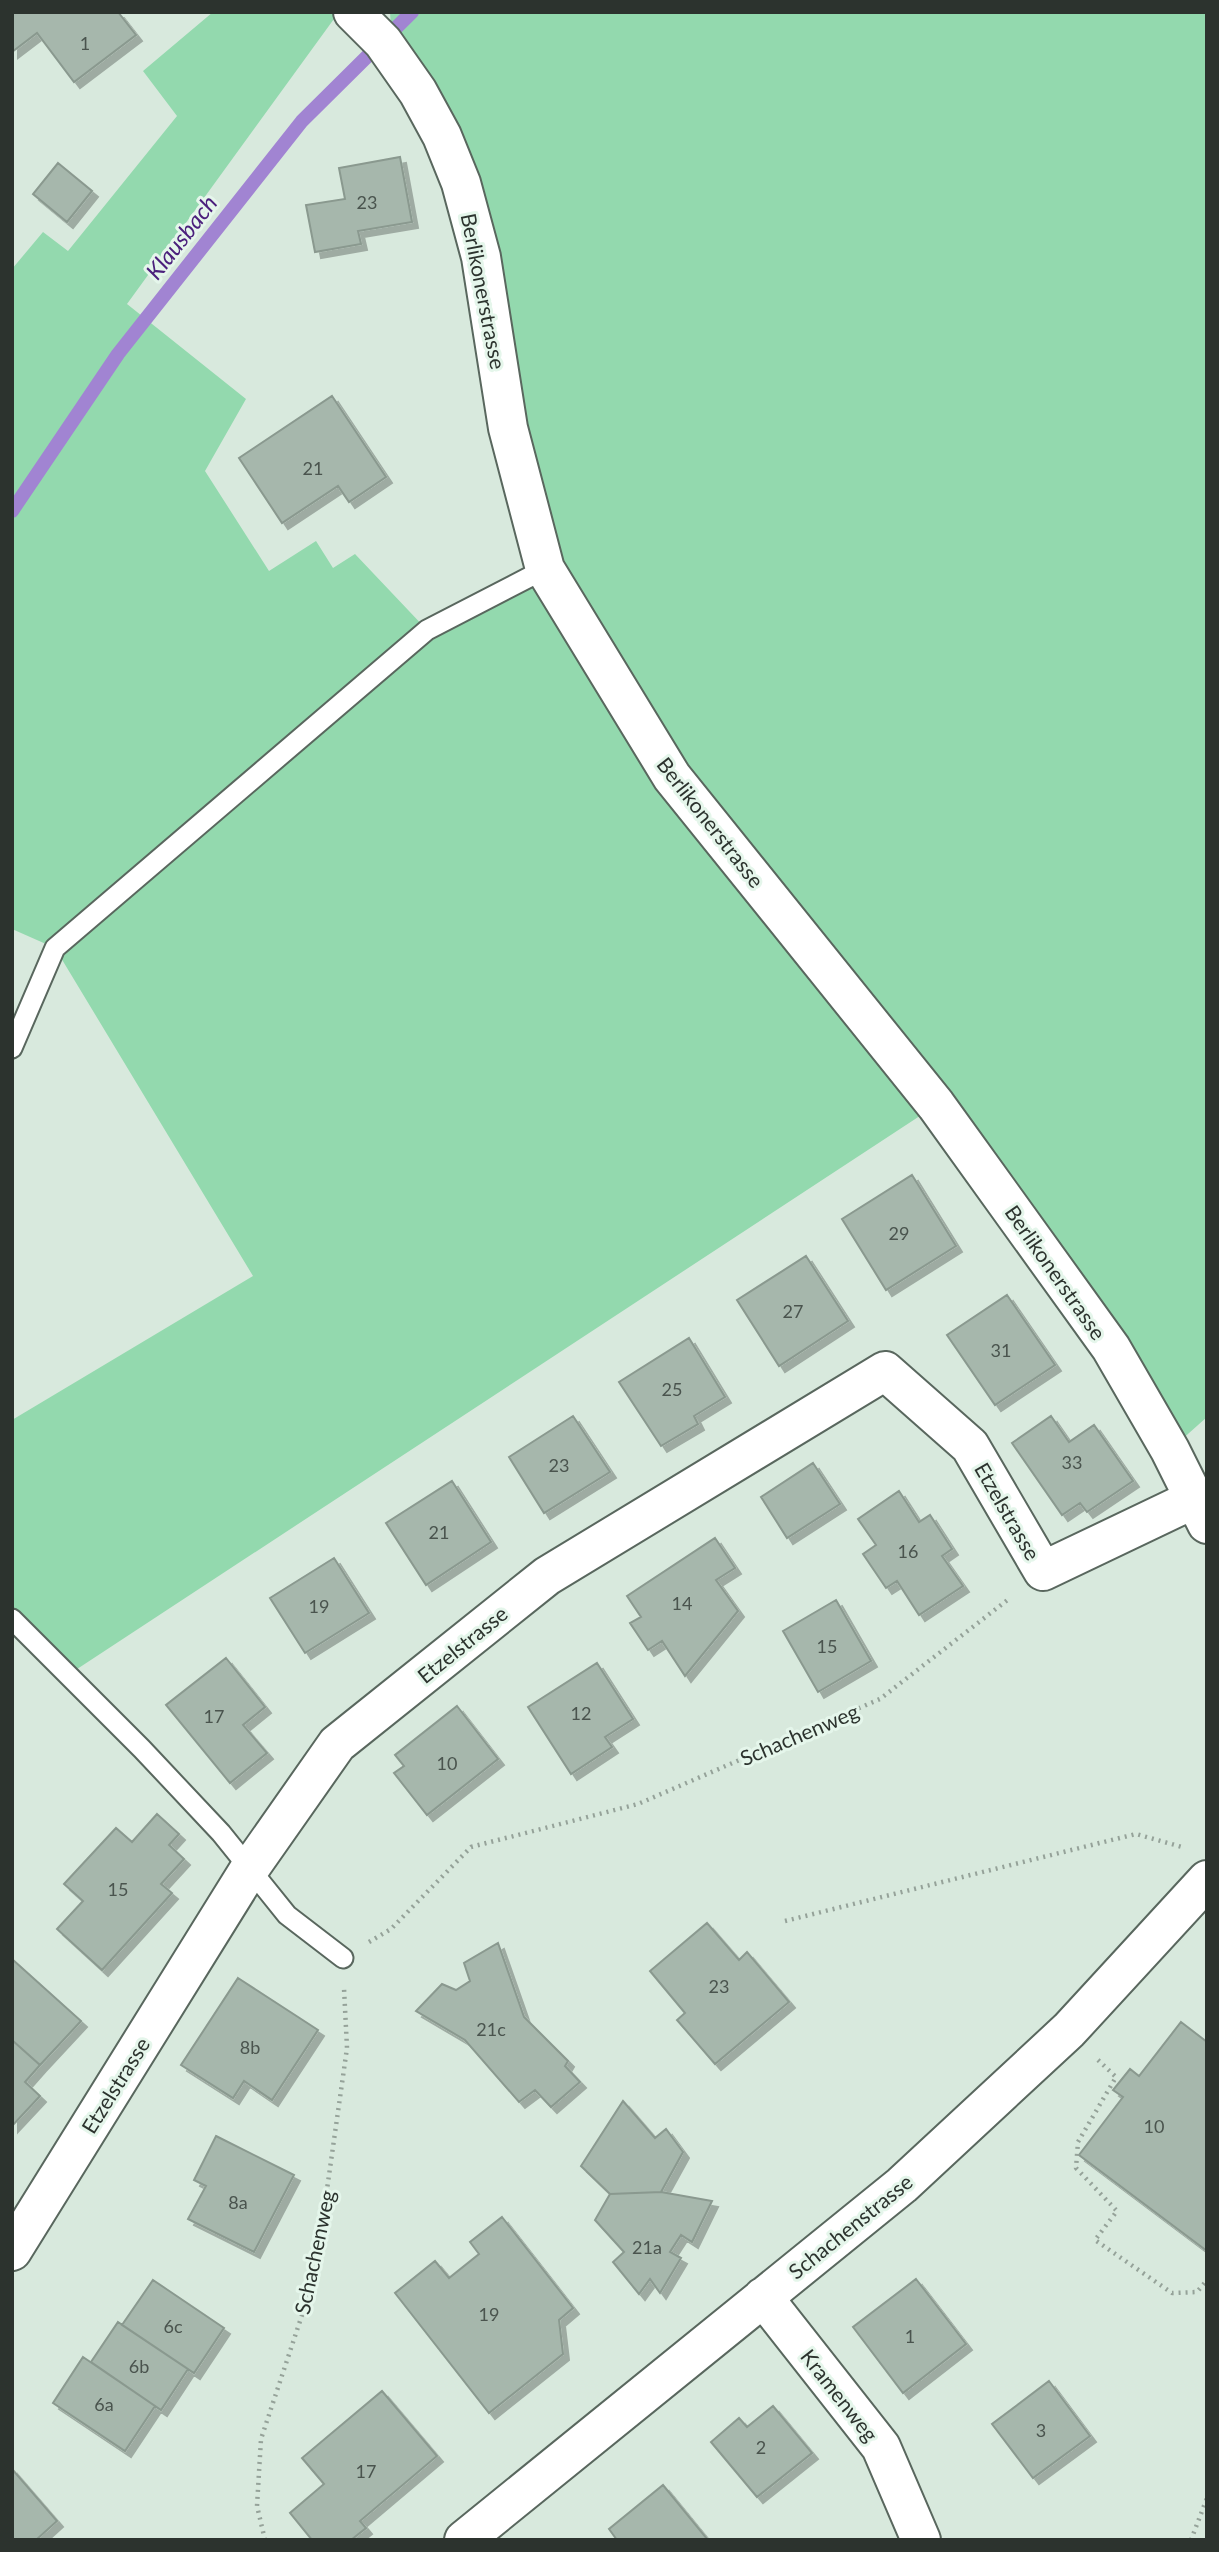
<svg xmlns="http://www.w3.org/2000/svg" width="1219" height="2552" font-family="Lato,sans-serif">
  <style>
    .green { fill: #93d9ae }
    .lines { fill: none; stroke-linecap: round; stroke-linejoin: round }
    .stream { stroke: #a184d2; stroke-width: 14 }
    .building { fill: #a6b7ac; stroke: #8a998f; stroke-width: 2; filter: url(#shadow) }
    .lane-casing { stroke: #59675e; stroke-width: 23 }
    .street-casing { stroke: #59675e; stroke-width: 42 }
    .path { stroke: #95a299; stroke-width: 4.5; stroke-dasharray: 2 5; stroke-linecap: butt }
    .lane { stroke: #fff; stroke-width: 19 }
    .street { stroke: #fff; stroke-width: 38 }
    .labels { text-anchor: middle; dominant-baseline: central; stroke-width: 6; stroke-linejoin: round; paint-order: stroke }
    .number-label { font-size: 18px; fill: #4a544e }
    .street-label { font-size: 21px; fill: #2c332e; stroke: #e5f6eb }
    .water-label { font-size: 23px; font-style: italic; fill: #4b207c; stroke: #e5f6eb }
  </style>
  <defs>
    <filter id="shadow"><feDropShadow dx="6" dy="6" stdDeviation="0" flood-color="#0004"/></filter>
  </defs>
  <rect width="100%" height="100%" fill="#d8e9dd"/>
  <!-- green -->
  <path class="green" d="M213,12H339L127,304L246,399L205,471L269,571L316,541L333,568L355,554L427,630L545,568L481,257L393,56L390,12H1207V1417L1170,1450L935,1106L68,1675L12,1619V1420L253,1276L55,948L12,929V269L43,232L68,251L177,116L143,71Z"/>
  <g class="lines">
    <!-- stream -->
    <path class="stream" d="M12,511L118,354L302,121L412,12"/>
  </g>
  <!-- building -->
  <path class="building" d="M12,12H118L136,35L74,82L37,33L12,52Z
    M400,157L412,222L358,231L361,244L315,252L306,205L345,199L339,168Z
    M58,163L92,191L67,222L33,194Z
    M332,396L386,477L349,502L338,486L282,523L239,458Z
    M912,1175L956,1246L886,1290L842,1219Z
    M806,1256L848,1321L779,1366L737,1300Z
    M1007,1295L1055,1365L995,1405L947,1335Z
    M689,1338L725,1397L694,1416L698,1424L661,1446L619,1382Z
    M573,1416L610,1472L544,1513L509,1457Z
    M1051,1416L1069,1442L1094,1425L1133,1481L1087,1512L1080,1503L1062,1515L1012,1443Z
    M813,1463L840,1504L787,1538L761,1497Z
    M452,1481L491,1542L426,1585L386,1523Z
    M899,1491L919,1522L930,1515L952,1549L942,1556L963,1586L919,1615L897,1581L886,1588L863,1554L876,1545L858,1519Z
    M715,1538L735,1568L716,1580L738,1611L685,1676L662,1641L648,1650L630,1623L641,1617L627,1596Z
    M334,1558L369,1613L305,1653L270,1598Z
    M836,1600L871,1661L818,1692L783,1631Z
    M226,1658L265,1707L243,1725L267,1753L230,1783L166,1705Z
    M597,1663L633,1719L605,1737L612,1747L571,1774L528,1707Z
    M457,1706L498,1759L427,1815L394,1773L404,1766L395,1755Z
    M157,1814L179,1834L169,1845L184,1859L161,1884L172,1893L102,1970L57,1929L83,1901L64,1884L116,1828L132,1842Z
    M707,1923L739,1960L747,1952L789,2002L715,2064L677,2020L685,2013L650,1971Z
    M498,1943L524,2017L568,2061L565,2066L580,2082L551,2107L535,2090L519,2102L465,2040L416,2011L442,1984L456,1990L470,1981L464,1963Z
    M12,1959L81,2021L40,2065L12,2040Z
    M238,1978L318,2030L272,2100L244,2081L233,2098L181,2065Z
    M1181,2022L1207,2042V2251L1079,2155L1123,2097L1113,2090L1130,2069L1139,2076Z
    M12,2040L40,2065L25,2082L40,2096L12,2126Z
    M623,2101L655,2138L666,2129L683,2152L661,2192L610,2194L581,2166Z
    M216,2136L294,2175L254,2252L188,2219L206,2186L194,2180Z
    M661,2192L712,2201L692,2242L681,2235L670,2252L681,2258L660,2293L650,2279L639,2294L613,2262L624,2252L595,2220L610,2194Z
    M502,2217L573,2308L559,2320L563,2354L489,2413L395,2293L435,2261L449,2278L479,2254L470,2242Z
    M916,2279L966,2344L903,2393L853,2327Z
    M153,2280L224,2328L194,2373L122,2325Z
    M118,2322L188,2369L161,2410L91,2362Z
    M83,2357L155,2406L125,2451L53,2403Z
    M1049,2381L1090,2436L1033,2478L992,2424Z
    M382,2391L437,2456L360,2521L366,2528L351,2540H312L290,2513L324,2484L302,2458Z
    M773,2406L812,2453L757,2497L711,2442L739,2418L747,2427Z
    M12,2469L57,2521L36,2540H12Z
    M663,2485L708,2540H617L609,2529Z"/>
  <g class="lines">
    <!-- lane casing -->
    <g class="lane-casing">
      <path id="lane" d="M12,1048L55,948L427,630L545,569
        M12,1619L142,1749L221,1833L287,1915L343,1958"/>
    </g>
    <!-- street casing -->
    <g class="street-casing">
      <path id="street" d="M353,12L383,42L418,92L442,136L461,183L481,257L508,428L545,569L672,777L936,1105L1111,1348L1170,1450L1207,1524
        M12,2251L250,1868L337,1744L547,1576L885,1371L970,1446L1043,1571L1194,1499
        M763,2297L881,2447L921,2540
        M464,2540L902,2185L1069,2030L1207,1880"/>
    </g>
    <!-- path -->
    <path class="path" d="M785,1921L1136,1834L1182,1847
      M369,1942L391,1929L471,1847L638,1804L880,1699L1010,1598
      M1098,2060L1116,2077L1078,2142L1076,2168L1117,2211L1095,2240L1172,2293L1197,2292L1207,2280
      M265,2540L257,2506L261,2439L304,2309L318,2253L347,2048L344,1988
      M1191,2540L1207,2498"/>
    <!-- lane -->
    <use href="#lane" class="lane"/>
    <!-- street -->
    <use href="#street" class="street"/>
  </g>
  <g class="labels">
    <!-- number labels -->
    <g class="number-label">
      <text x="85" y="43">1</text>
      <text x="367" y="202">23</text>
      <text x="313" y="468">21</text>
      <text x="899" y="1233">29</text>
      <text x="793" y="1311">27</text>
      <text x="1001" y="1350">31</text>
      <text x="672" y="1389">25</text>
      <text x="1072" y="1462">33</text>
      <text x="559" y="1465">23</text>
      <text x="439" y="1532">21</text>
      <text x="908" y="1551">16</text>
      <text x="682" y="1603">14</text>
      <text x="319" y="1606">19</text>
      <text x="827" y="1646">15</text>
      <text x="581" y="1713">12</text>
      <text x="214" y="1716">17</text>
      <text x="447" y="1763">10</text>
      <text x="118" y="1889">15</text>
      <text x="719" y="1986">23</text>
      <text x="491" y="2029">21c</text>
      <text x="250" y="2047">8b</text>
      <text x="1154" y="2126">10</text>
      <text x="238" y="2202">8a</text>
      <text x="647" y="2247">21a</text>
      <text x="489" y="2314">19</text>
      <text x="173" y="2326">6c</text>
      <text x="910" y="2336">1</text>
      <text x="139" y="2366">6b</text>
      <text x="104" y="2404">6a</text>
      <text x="1041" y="2430">3</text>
      <text x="761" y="2447">2</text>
      <text x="366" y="2471">17</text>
    </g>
    <!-- street labels -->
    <g class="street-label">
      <text transform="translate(484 291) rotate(79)">Berlikonerstrasse</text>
      <text transform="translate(711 822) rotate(52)">Berlikonerstrasse</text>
      <text transform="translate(1056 1272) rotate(55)">Berlikonerstrasse</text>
      <text transform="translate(1008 1511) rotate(60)">Etzelstrasse</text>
      <text transform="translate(462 1644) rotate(-39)">Etzelstrasse</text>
      <text transform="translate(799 1734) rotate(-23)">Schachenweg</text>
      <text transform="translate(115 2085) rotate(-58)">Etzelstrasse</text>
      <text transform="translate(850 2226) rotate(-39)">Schachenstrasse</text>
      <text transform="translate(314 2252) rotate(-78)">Schachenweg</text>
      <text transform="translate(840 2395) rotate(52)">Kramenweg</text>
    </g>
    <!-- water labels -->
    <g class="water-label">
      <text transform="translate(181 237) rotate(-52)">Klausbach</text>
    </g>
  </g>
  <!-- border -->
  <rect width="1219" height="2552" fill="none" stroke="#2c332e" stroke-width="28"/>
</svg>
